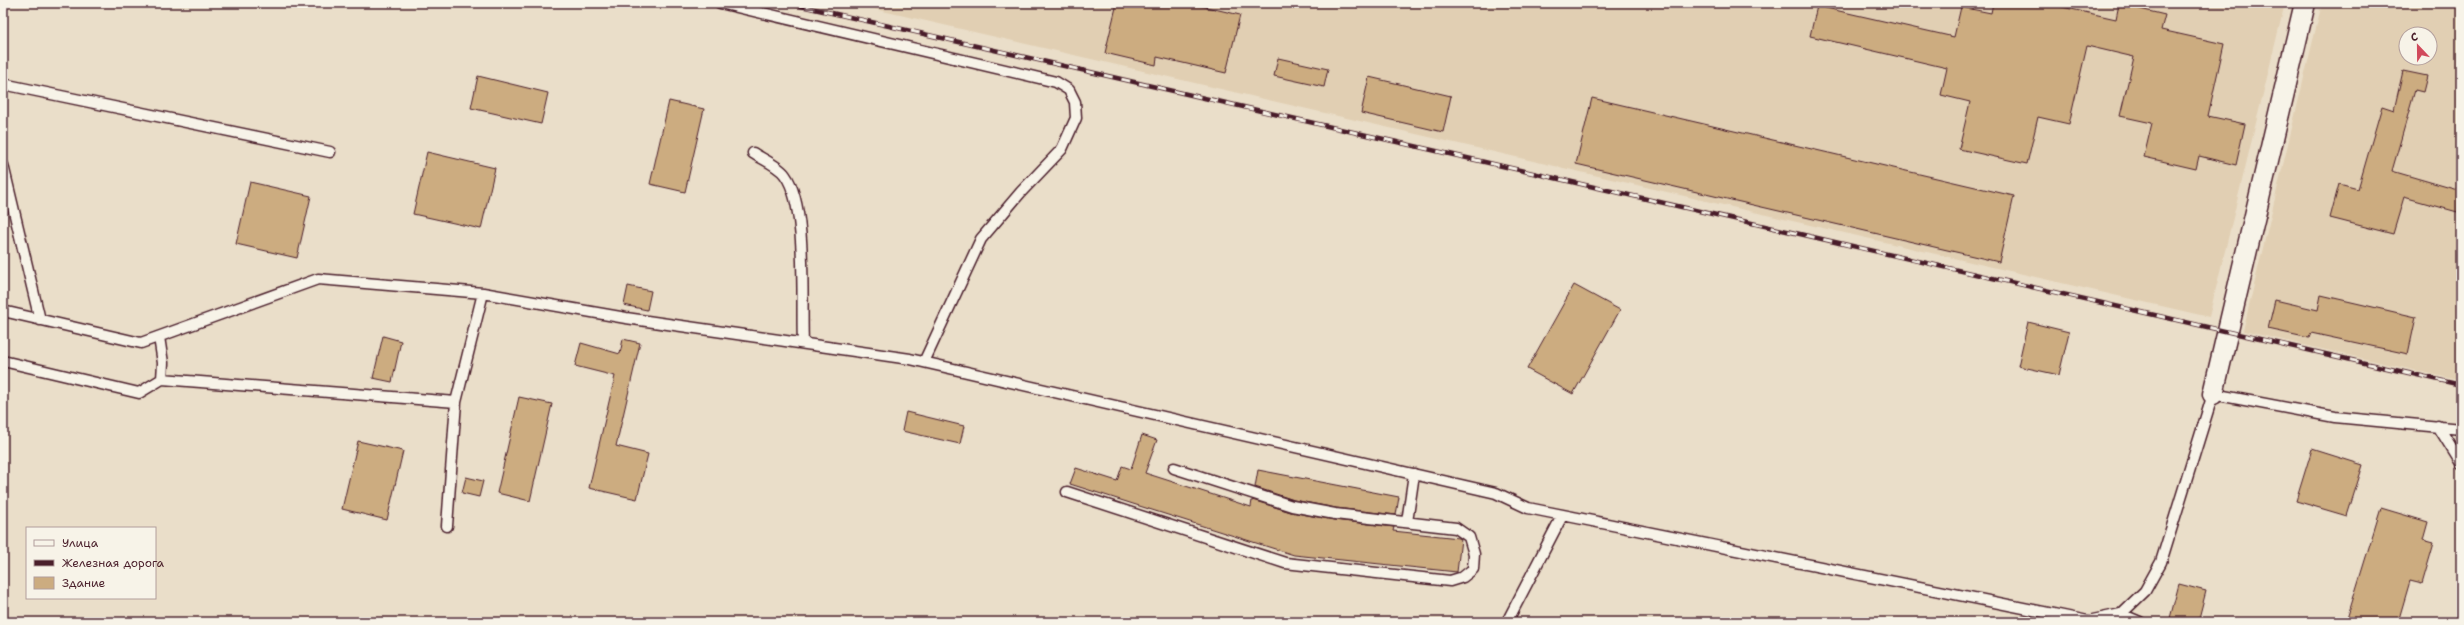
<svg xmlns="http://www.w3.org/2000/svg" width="2464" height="625" font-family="'Shantell Sans',sans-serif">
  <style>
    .built { fill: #e1cfb3; fill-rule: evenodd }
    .building { fill: #ccac80; stroke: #4a1f2b }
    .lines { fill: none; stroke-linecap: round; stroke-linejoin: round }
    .lane-casing { stroke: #4a1f2b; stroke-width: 13 }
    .street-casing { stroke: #4a1f2b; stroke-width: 23 }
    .lane { stroke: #f7f3e8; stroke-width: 10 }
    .street { stroke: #f7f3e8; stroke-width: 20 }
    .rail-casing { stroke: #4a1f2b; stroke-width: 4.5 }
    .rail { stroke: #f7f3e8; stroke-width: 3; stroke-dasharray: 9; stroke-linecap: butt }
  </style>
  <rect width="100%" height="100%" fill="#eadec9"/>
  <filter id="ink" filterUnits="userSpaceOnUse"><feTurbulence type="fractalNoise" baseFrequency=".025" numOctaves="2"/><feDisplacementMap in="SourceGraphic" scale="8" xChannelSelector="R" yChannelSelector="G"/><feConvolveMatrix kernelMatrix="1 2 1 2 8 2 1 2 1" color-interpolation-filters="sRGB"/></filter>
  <g filter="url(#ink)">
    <!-- built -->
    <path class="built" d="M848,3H2285L2209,317Z
      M2322,3H2461V381L2243,331ZM2406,34H2430V58H2406Z"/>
    <!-- building -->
    <path class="building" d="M1117,3H1189L1240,15L1226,73L1157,57L1156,65L1105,53Z
      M1993,3H2044L2116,19L2119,4L2165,15L2161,30L2224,44L2208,116L2245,124L2236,165L2199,156L2196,169L2144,157L2152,123L2120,116L2134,57L2087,46L2069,124L2038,117L2027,164L1959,149L1970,102L1941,95L1947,68L1810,36L1817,6L1954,37L1961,7L1991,13Z
      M1278,58L1328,69L1324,87L1274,76Z
      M2403,71L2427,76L2423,92L2415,90L2392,171L2461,191V213L2404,197L2393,234L2330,218L2339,184L2358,189L2382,106L2394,110Z
      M478,76L548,93L541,124L471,108Z
      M1369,77L1451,96L1443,132L1361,113Z
      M1592,98L2014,196L1999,262L1576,164Z
      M669,101L704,109L685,192L650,184Z
      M427,152L495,168L481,229L413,214Z
      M250,182L311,196L297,258L236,244Z
      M1574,285L1620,310L1573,394L1527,369Z
      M628,286L651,291L647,310L624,305Z
      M2321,295L2416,317L2408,354L2311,333L2309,338L2268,329L2275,300L2318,310Z
      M2028,322L2069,332L2059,375L2018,366Z
      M383,336L401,341L392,382L373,378Z
      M623,339L640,343L616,446L648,454L637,499L589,488L615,376L575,366L581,343L620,354Z
      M519,397L552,404L530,501L497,493Z
      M906,412L964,426L960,444L902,431Z
      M1142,435L1157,440L1145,473L1251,507L1252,500L1291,512L1334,520L1394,527L1393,531L1459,538L1461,539L1457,572L1294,555L1070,484L1076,468L1117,481L1122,466L1131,469Z
      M358,441L403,451L387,520L342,509Z
      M2312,449L2363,465L2347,516L2296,501Z
      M1258,470L1399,497L1396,515L1336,508L1294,500L1255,487Z
      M466,477L483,481L479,497L462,493Z
      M2381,508L2428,522L2423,540L2434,543L2422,584L2410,581L2398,622H2346Z
      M2179,584L2206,591L2198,622H2169Z"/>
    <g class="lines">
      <!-- lane casing -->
      <g class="lane-casing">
        <path id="lane" d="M720,3L1056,82L1069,90L1075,102L1076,118L1062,149L1021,192L981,239L924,362
          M3,84L330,152
          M753,153C762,159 779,166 785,175C808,206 801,303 803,343
          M3,165L40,320
          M3,311L141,343L318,279L483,293L626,318L910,359L1496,493L1528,508L2088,621L2121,614L2145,591L2161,562L2213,394L2335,417L2461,429
          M3,361L139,393L162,379L163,363L159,337
          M162,379L456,402
          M2438,426L2461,463
          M1067,492L1285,563L1450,581L1463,577L1473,569L1474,554L1469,537L1456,528L1335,514L1292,506L1174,468
          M1407,522L1414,474
          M447,526L456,402L483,293
          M2121,614L2140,622
          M1507,622L1562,516"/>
      </g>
      <!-- street casing -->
      <g class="street-casing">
        <path id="street" d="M2213,394L2305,3"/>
      </g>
      <!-- lane -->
      <use href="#lane" class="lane"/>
      <!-- street -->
      <use href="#street" class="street"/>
      <!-- rail casing -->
      <g class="rail-casing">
        <path id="rail" d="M788,3L2461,385"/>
      </g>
      <!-- rail -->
      <use href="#rail" class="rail"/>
    </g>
  </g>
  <!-- margin -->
  <rect width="2464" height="625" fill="none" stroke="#f7f3e8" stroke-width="16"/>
  <rect x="8" y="8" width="2448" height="609" fill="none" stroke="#4a1f2b" stroke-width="1.5" filter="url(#ink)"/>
  <!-- legend -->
  <rect x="26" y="527" width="130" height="72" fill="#f7f3e8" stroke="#b29e9c"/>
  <rect x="34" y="540" width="20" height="6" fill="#f7f3e8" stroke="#b29e9c"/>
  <text x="62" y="547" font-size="12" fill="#4a1f2b">Улица</text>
  <rect x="34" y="560" width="20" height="6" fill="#4a1f2b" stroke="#b29e9c"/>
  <text x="62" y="567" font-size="12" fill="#4a1f2b">Железная дорога</text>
  <rect x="34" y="577" width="20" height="12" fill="#ccac80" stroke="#b29e9c"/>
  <text x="62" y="587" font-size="12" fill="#4a1f2b">Здание</text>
  <!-- north arrow -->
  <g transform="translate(2418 46) rotate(338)"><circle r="19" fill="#f7f3e8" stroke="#b29e9c"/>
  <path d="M0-3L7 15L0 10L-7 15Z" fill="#d1495b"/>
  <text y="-6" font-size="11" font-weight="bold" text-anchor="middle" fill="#4a1f2b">С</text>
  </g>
</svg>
